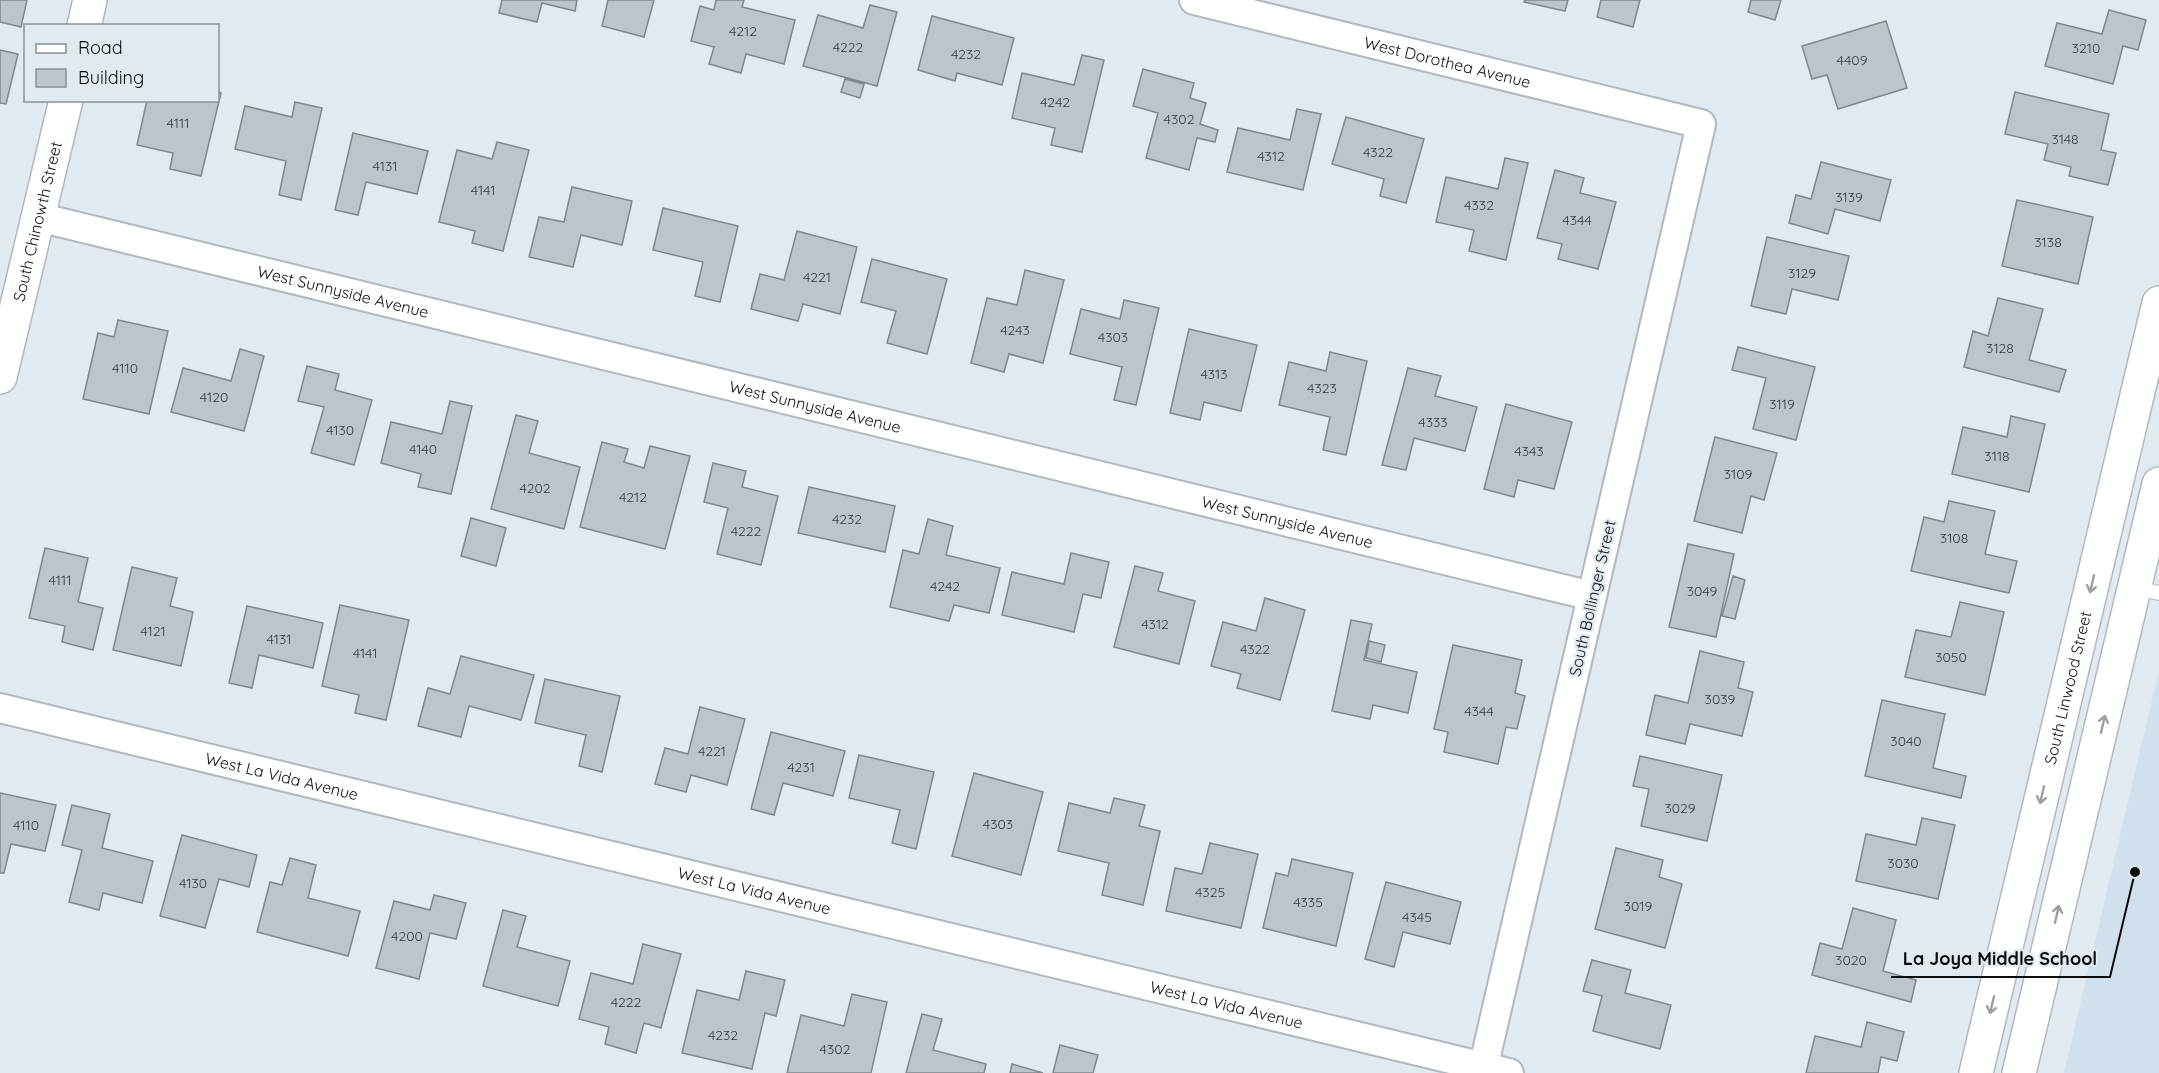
<svg xmlns="http://www.w3.org/2000/svg" width="2159" height="1073" font-family="Quicksand,sans-serif">
  <style>
    .built { fill: #d2dfec }
    .building { fill: #bdc4cc; stroke: #80878e; stroke-width: 1.5 }
    .lines { fill: none; stroke-linecap: round; stroke-linejoin: round }
    .service-casing { stroke: #b1b8c0; stroke-width: 16 }
    .minor-casing { stroke: #b1b8c0; stroke-width: 32 }
    .tertiary-casing { stroke: #b1b8c0; stroke-width: 36 }
    .service { stroke: #fff; stroke-width: 14 }
    .minor { stroke: #fff; stroke-width: 28 }
    .tertiary { stroke: #fff; stroke-width: 33 }
    .oneway { stroke: #9d9e9f }
    .labels { text-anchor: middle; dominant-baseline: central; stroke-width: 4.5; stroke-linejoin: round; paint-order: stroke }
    .number-label { font-size: 14px; fill: #373b3e }
    .street-label { font-size: 16px; fill: #0a0d0f; stroke: #e2eaf1 }
    .leader { fill: none; stroke: #0a0d0f; stroke-width: 2 }
    .callout-dot { fill: #0a0d0f; stroke: #e2eaf1; stroke-width: 2 }
    .callout-label { font-size: 18px; text-anchor: middle; font-weight: bold; fill: #0a0d0f; stroke: #e2eaf1; stroke-width: 4.5; stroke-linejoin: round; paint-order: stroke }
  </style>
  <rect width="100%" height="100%" fill="#e2eaf1"/>
  <!-- built -->
  <path class="built" d="M2159,670V1073H2064Z"/>
  <!-- building -->
  <path class="building" d="M0,0H27L21,27L0,22Z
    M502,0H577L575,11L542,3L537,22L499,13Z
    M608,0H654L644,37L602,26Z
    M716,0H744L742,7L795,20L784,64L746,54L741,73L709,64L714,47L691,41L700,6L714,10Z
    M1525,0H1568L1565,11L1524,2Z
    M1601,0H1640L1633,27L1597,17Z
    M1751,0H1781L1775,20L1748,12Z
    M870,5L897,12L877,86L803,66L818,15L863,28Z
    M2109,10L2146,20L2138,50L2123,46L2113,84L2045,66L2057,23L2102,34Z
    M932,16L1014,38L1002,85L957,73L955,81L918,70Z
    M1886,21L1907,88L1838,109L1827,75L1812,79L1802,46Z
    M0,50L18,54L6,104L0,103Z
    M1082,55L1104,60L1082,152L1051,145L1055,128L1012,118L1022,73L1074,85Z
    M1143,69L1194,83L1190,98L1206,103L1200,124L1218,130L1215,142L1197,138L1189,170L1146,158L1158,113L1133,106Z
    M845,79L864,84L860,98L841,92Z
    M218,92L221,93L201,176L170,169L173,153L137,145L147,100H218Z
    M2015,92L2109,114L2101,150L2116,153L2108,185L2069,176L2071,167L2044,160L2048,144L2005,134Z
    M295,102L322,108L301,200L279,195L286,161L235,149L245,106L292,117Z
    M1297,109L1321,114L1303,190L1227,172L1238,128L1290,140Z
    M1346,117L1424,139L1406,203L1380,196L1384,179L1332,164Z
    M353,133L428,151L417,194L366,182L358,215L335,210Z
    M497,142L529,150L503,251L472,243L475,231L439,222L457,150L492,159Z
    M1505,158L1528,163L1506,260L1469,251L1474,230L1436,222L1446,177L1498,189Z
    M1821,162L1891,180L1880,221L1835,209L1828,234L1789,223L1796,195L1811,199Z
    M1555,170L1584,178L1580,193L1616,202L1598,269L1558,259L1562,244L1537,238Z
    M572,187L632,201L622,245L581,235L573,267L529,257L539,217L564,222Z
    M2017,200L2093,217L2078,284L2002,266Z
    M663,208L738,226L720,302L695,296L703,262L653,250Z
    M797,231L857,247L840,314L803,304L798,321L751,309L760,274L784,280Z
    M1767,237L1849,256L1838,300L1792,289L1786,314L1751,306Z
    M872,259L947,279L927,354L887,343L896,311L861,302Z
    M1025,270L1064,280L1043,363L1009,354L1004,372L971,363L987,298L1017,305Z
    M1998,298L2043,309L2029,360L2066,370L2059,392L1964,367L1973,331L1988,336Z
    M1124,300L1159,308L1136,405L1114,400L1122,367L1070,354L1081,309L1120,319Z
    M118,320L168,331L149,414L83,399L98,333L114,337Z
    M1189,329L1257,345L1241,411L1204,402L1200,420L1170,413Z
    M1738,347L1815,367L1796,440L1753,429L1766,378L1732,370Z
    M240,349L264,356L244,431L171,412L183,368L231,381Z
    M1330,352L1367,361L1346,455L1323,450L1330,417L1279,405L1289,362L1326,371Z
    M307,366L339,374L335,390L372,400L354,465L311,453L324,407L298,401Z
    M1408,368L1441,376L1435,396L1477,407L1465,451L1414,438L1406,470L1382,465Z
    M450,401L472,406L451,494L418,487L421,474L381,463L391,422L442,434Z
    M1506,404L1572,422L1554,489L1518,480L1514,497L1484,489Z
    M516,415L538,421L529,453L580,467L564,529L491,509Z
    M2011,416L2045,424L2029,492L1952,474L1963,427L2007,437Z
    M1715,437L1777,453L1764,500L1751,496L1742,533L1694,521Z
    M602,442L628,449L624,462L644,468L650,446L690,456L665,549L580,527Z
    M713,463L746,471L742,487L778,496L761,565L717,554L728,508L704,502Z
    M809,487L895,506L885,552L798,533Z
    M1949,501L1995,511L1985,554L2017,561L2009,593L1911,571L1924,517L1944,522Z
    M471,518L506,528L496,566L461,556Z
    M928,519L953,526L946,555L1000,568L989,613L954,605L949,621L890,607L903,550L919,554Z
    M1688,544L1734,554L1716,637L1669,627Z
    M45,548L88,558L78,602L103,608L93,650L62,642L65,626L29,618Z
    M1071,553L1109,562L1101,598L1083,594L1074,632L1002,615L1012,572L1064,584Z
    M1135,566L1163,573L1158,591L1195,601L1179,664L1114,647Z
    M132,567L177,578L170,606L193,612L181,666L113,650Z
    M1733,576L1745,580L1735,619L1722,616Z
    M1265,598L1305,610L1280,700L1237,688L1241,674L1211,666L1223,622L1256,631Z
    M1960,602L2004,612L1985,695L1905,677L1916,630L1951,637Z
    M340,605L409,620L386,720L355,713L359,695L322,686Z
    M247,606L323,623L313,668L259,655L252,688L229,683Z
    M1351,620L1372,624L1364,660L1417,672L1408,713L1373,705L1370,719L1332,711Z
    M1369,641L1385,645L1381,662L1366,658Z
    M1453,645L1522,660L1515,693L1525,696L1517,729L1506,727L1498,764L1444,752L1448,732L1434,729Z
    M1700,651L1744,662L1738,688L1753,692L1742,736L1690,724L1685,744L1646,735L1655,695L1688,703Z
    M461,656L534,675L521,720L469,706L461,737L418,726L428,688L450,694Z
    M545,679L620,696L602,772L579,766L586,735L535,723Z
    M1882,700L1945,714L1933,768L1966,776L1961,798L1865,776Z
    M700,707L745,719L727,785L691,775L686,792L655,784L665,748L688,754Z
    M771,732L845,751L833,796L783,783L774,815L751,809Z
    M859,755L934,772L916,849L892,843L900,810L849,798Z
    M1640,756L1722,775L1707,841L1641,826L1649,789L1633,786Z
    M974,773L1043,792L1021,875L952,856Z
    M0,793L56,805L45,851L11,844L4,873H0Z
    M1114,798L1145,805L1139,826L1160,831L1143,905L1102,895L1109,863L1058,851L1069,803L1110,813Z
    M72,805L110,814L102,848L153,861L142,903L103,893L99,910L69,902L82,850L62,845Z
    M1922,818L1955,825L1938,899L1856,881L1866,834L1916,845Z
    M182,835L257,855L249,887L219,879L205,928L160,916Z
    M1210,843L1258,854L1241,928L1166,911L1175,868L1202,874Z
    M1616,848L1663,860L1659,877L1682,884L1665,948L1595,929Z
    M290,858L316,865L308,898L360,911L348,956L257,932L270,882L282,885Z
    M1292,859L1353,873L1336,946L1263,928L1276,873L1288,876Z
    M1386,882L1461,902L1450,944L1403,932L1394,967L1365,959Z
    M434,895L466,903L456,939L430,933L419,979L376,968L394,901L430,910Z
    M1853,908L1896,920L1883,971L1916,980L1911,1002L1812,975L1820,943L1842,949Z
    M503,910L526,916L517,947L570,961L558,1006L483,986Z
    M643,944L681,954L661,1028L644,1023L636,1053L605,1044L609,1027L579,1019L591,973L633,984Z
    M1592,960L1631,970L1625,993L1671,1005L1660,1049L1593,1031L1602,996L1583,991Z
    M746,971L785,980L776,1016L765,1013L752,1069L682,1053L697,990L739,1000Z
    M852,994L887,1002L871,1073H787L801,1015L844,1026Z
    M922,1014L942,1019L933,1050L986,1064L984,1073H906Z
    M1867,1022L1904,1032L1897,1061L1881,1057L1878,1073H1806L1815,1036L1861,1047Z
    M1060,1045L1098,1055L1093,1073H1053Z
    M1012,1064L1043,1073H1010Z"/>
  <g class="lines">
    <!-- service casing -->
    <g class="service-casing">
      <path id="service" d="M2135,588L2159,593"/>
    </g>
    <!-- minor casing -->
    <g class="minor-casing">
      <g id="minor">
        <path id="s1" d="M1194,0L1701,124L1482,1073"/>
        <path id="s2" d="M38,217L1592,596"/>
        <path id="s3" d="M0,708L1509,1073"/>
      </g>
    </g>
    <!-- tertiary casing -->
    <g class="tertiary-casing">
      <g id="tertiary">
        <path d="M84,26L90,0"/>
        <path id="s4" d="M0,377L66,100"/>
        <path id="s5" d="M1976,1073L2159,303"/>
        <path d="M2019,1073L2159,484"/>
      </g>
    </g>
    <!-- service -->
    <use href="#service" class="service"/>
    <!-- minor -->
    <use href="#minor" class="minor"/>
    <!-- tertiary -->
    <use href="#tertiary" class="tertiary"/>
  </g>
  <!-- one-way arrows -->
  <defs><path id="oneway-shaft" d="M-6 0H5M1.5-3L5.5 0L1.5 3" fill="none" stroke-width="1.6" stroke-linecap="round" stroke-linejoin="round" transform="scale(1.5)"/></defs>
  <g class="oneway">
    <use href="#oneway-shaft" transform="translate(2092 584) rotate(103)"/>
    <use href="#oneway-shaft" transform="translate(2103 724) rotate(-77)"/>
    <use href="#oneway-shaft" transform="translate(2042 795) rotate(103)"/>
    <use href="#oneway-shaft" transform="translate(2057 914) rotate(-77)"/>
    <use href="#oneway-shaft" transform="translate(1992 1005) rotate(103)"/>
  </g>
  <g class="labels">
    <!-- number labels -->
    <g class="number-label">
      <text x="743" y="31">4212</text>
      <text x="848" y="47">4222</text>
      <text x="2086" y="48">3210</text>
      <text x="966" y="54">4232</text>
      <text x="1852" y="60">4409</text>
      <text x="1055" y="102">4242</text>
      <text x="1179" y="119">4302</text>
      <text x="178" y="123">4111</text>
      <text x="2065" y="139">3148</text>
      <text x="1378" y="152">4322</text>
      <text x="1271" y="156">4312</text>
      <text x="385" y="166">4131</text>
      <text x="483" y="190">4141</text>
      <text x="1849" y="197">3139</text>
      <text x="1479" y="205">4332</text>
      <text x="1577" y="220">4344</text>
      <text x="2048" y="242">3138</text>
      <text x="1802" y="273">3129</text>
      <text x="817" y="277">4221</text>
      <text x="1015" y="330">4243</text>
      <text x="1113" y="337">4303</text>
      <text x="2000" y="348">3128</text>
      <text x="125" y="368">4110</text>
      <text x="1214" y="374">4313</text>
      <text x="1322" y="388">4323</text>
      <text x="214" y="397">4120</text>
      <text x="1782" y="404">3119</text>
      <text x="1433" y="422">4333</text>
      <text x="340" y="430">4130</text>
      <text x="423" y="449">4140</text>
      <text x="1529" y="451">4343</text>
      <text x="1997" y="456">3118</text>
      <text x="1738" y="474">3109</text>
      <text x="535" y="488">4202</text>
      <text x="633" y="497">4212</text>
      <text x="847" y="519">4232</text>
      <text x="746" y="531">4222</text>
      <text x="1954" y="538">3108</text>
      <text x="60" y="580">4111</text>
      <text x="945" y="586">4242</text>
      <text x="1702" y="591">3049</text>
      <text x="1155" y="624">4312</text>
      <text x="153" y="631">4121</text>
      <text x="279" y="639">4131</text>
      <text x="1255" y="649">4322</text>
      <text x="365" y="653">4141</text>
      <text x="1951" y="657">3050</text>
      <text x="1720" y="699">3039</text>
      <text x="1479" y="711">4344</text>
      <text x="1906" y="741">3040</text>
      <text x="712" y="751">4221</text>
      <text x="801" y="767">4231</text>
      <text x="1680" y="808">3029</text>
      <text x="998" y="824">4303</text>
      <text x="26" y="825">4110</text>
      <text x="1903" y="863">3030</text>
      <text x="193" y="883">4130</text>
      <text x="1210" y="892">4325</text>
      <text x="1308" y="902">4335</text>
      <text x="1638" y="906">3019</text>
      <text x="1417" y="917">4345</text>
      <text x="407" y="936">4200</text>
      <text x="1851" y="960">3020</text>
      <text x="626" y="1002">4222</text>
      <text x="723" y="1035">4232</text>
      <text x="835" y="1049">4302</text>
    </g>
    <!-- street labels -->
    <g class="street-label">
      <text stroke="none"><textPath href="#s1" startOffset="261">West Dorothea Avenue</textPath></text>
      <text stroke="none"><textPath href="#s4" startOffset="160">South Chinowth Street</textPath></text>
      <text stroke="none"><textPath href="#s2" startOffset="314">West Sunnyside Avenue</textPath></text>
      <text stroke="none"><textPath href="#s2" startOffset="800">West Sunnyside Avenue</textPath></text>
      <text stroke="none"><textPath href="#s2" startOffset="1286">West Sunnyside Avenue</textPath></text>
      <text transform="translate(1592 598) rotate(-77)">South Bollinger Street</text>
      <text stroke="none"><textPath href="#s5" startOffset="396">South Linwood Street</textPath></text>
      <text stroke="none"><textPath href="#s3" startOffset="290">West La Vida Avenue</textPath></text>
      <text stroke="none"><textPath href="#s3" startOffset="776">West La Vida Avenue</textPath></text>
      <text stroke="none"><textPath href="#s3" startOffset="1262">West La Vida Avenue</textPath></text>
    </g>
  </g>
  <!-- callouts -->
  <path class="leader" d="M2135 872L2110 977H1891"/>
  <circle class="callout-dot" cx="2135" cy="872" r="6"/>
  <g class="callout-label">
    <text x="2000" y="965">La Joya Middle School</text>
  </g>
  <!-- legend -->
  <rect x="24" y="24" width="195" height="78" fill="#e2eaf1" stroke="#8c9297" stroke-width="1.5"/>
  <rect x="36" y="44" width="30" height="9" fill="#ffffff" stroke="#8c9297" stroke-width="1.5"/>
  <text x="78" y="54" font-size="18" fill="#0a0d0f">Road</text>
  <rect x="36" y="69" width="30" height="18" fill="#bdc4cc" stroke="#8c9297" stroke-width="1.5"/>
  <text x="78" y="84" font-size="18" fill="#0a0d0f">Building</text>
</svg>
